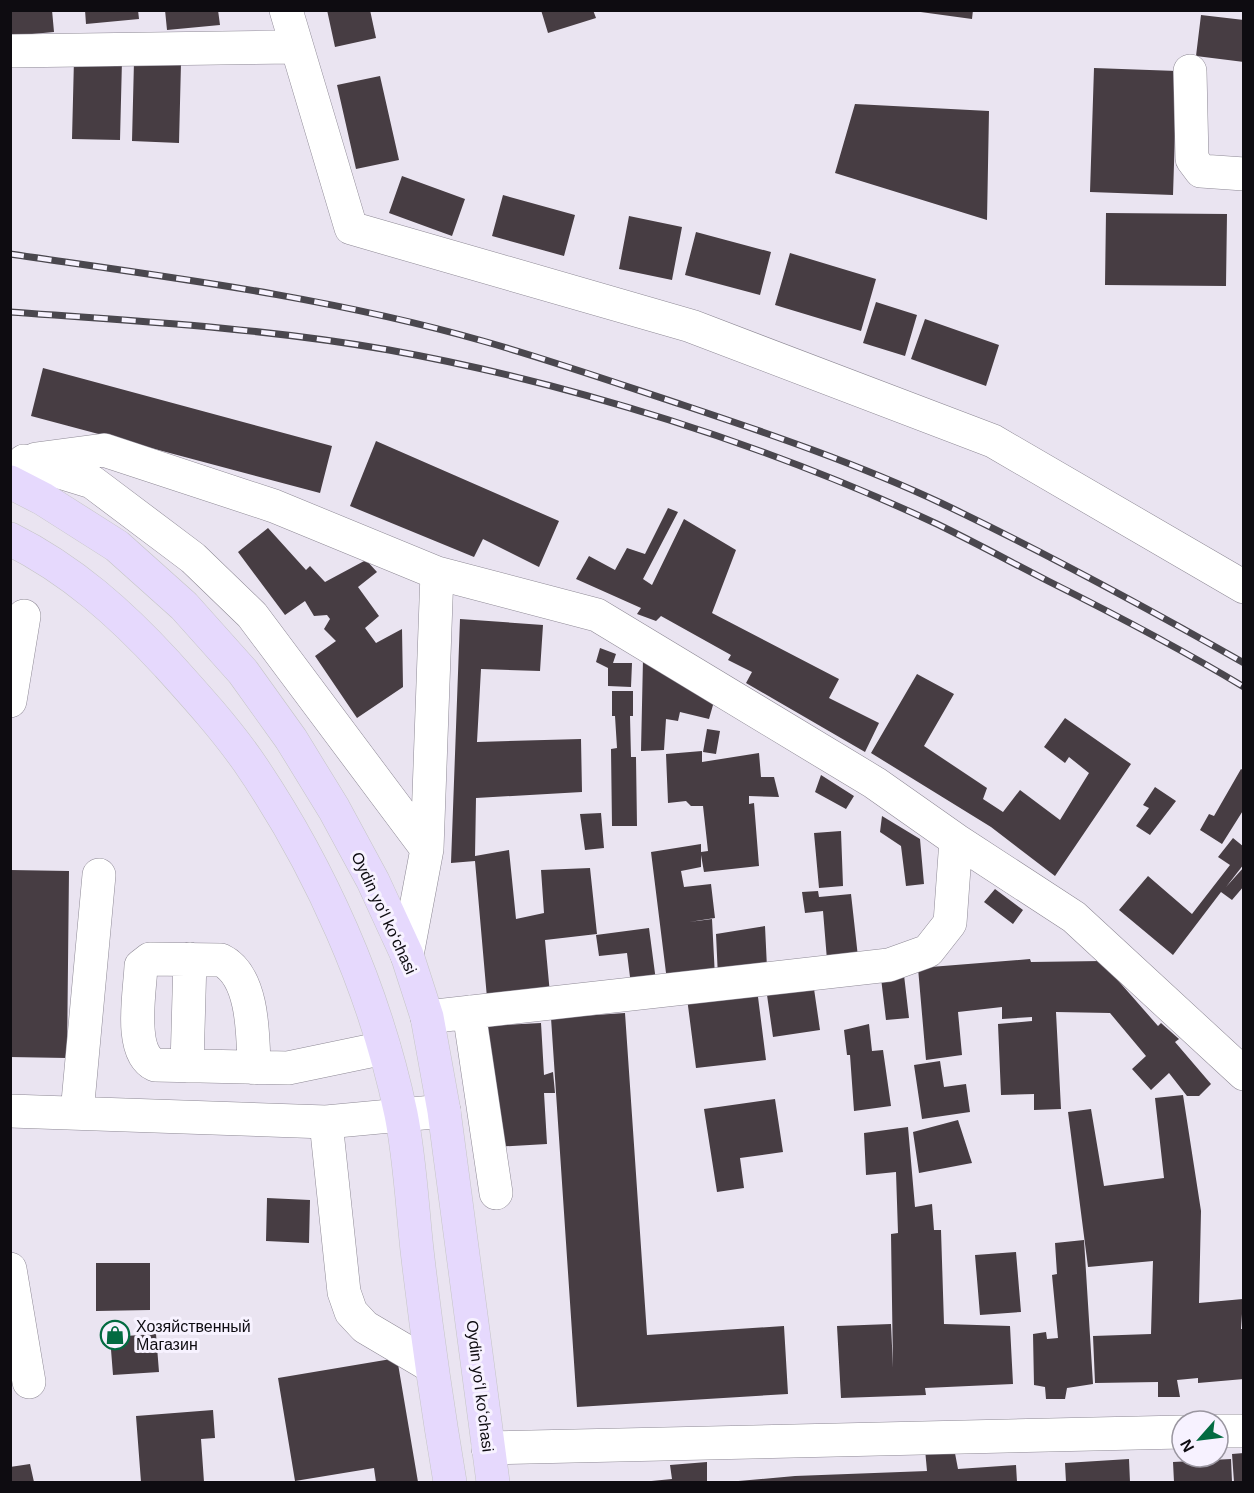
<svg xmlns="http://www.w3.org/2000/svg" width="1254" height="1493" font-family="Arial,sans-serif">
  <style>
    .building { fill: #473d43 }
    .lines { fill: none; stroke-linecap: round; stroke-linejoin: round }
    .minor-casing { stroke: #8e8995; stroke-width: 34 }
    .major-casing { stroke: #c5c5c6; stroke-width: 34 }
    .minor { stroke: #fff; stroke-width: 33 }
    .major { stroke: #e6d9fd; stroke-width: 33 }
    .rail-casing { stroke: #4a474e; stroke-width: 7 }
    .rail { stroke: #f7f2ff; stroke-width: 4.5; stroke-dasharray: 14; stroke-linecap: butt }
    .labels { text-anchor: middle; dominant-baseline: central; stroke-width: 6; stroke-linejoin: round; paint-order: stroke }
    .street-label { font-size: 16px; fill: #0e0c11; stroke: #f7f2ff }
    .poi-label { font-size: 16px; fill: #0e0c11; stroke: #f7f2ff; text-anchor: start }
  </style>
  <rect width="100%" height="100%" fill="#eae4f1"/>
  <!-- building -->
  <path class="building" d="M10,10H52L54,32L10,36Z
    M85,10H138L139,19L86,24Z
    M165,10H218L220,25L167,30Z
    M327,10H370L376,38L335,47Z
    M541,10H593L596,18L548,33Z
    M906,10H973L972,19Z
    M1201,15L1244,20V62L1196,56Z
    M74,59L122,60L120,140L72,139Z
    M134,61L181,63L179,143L132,141Z
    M1094,68L1177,71L1173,195L1090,192Z
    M380,76L399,160L356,169L337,85Z
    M855,104L989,111L987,220L835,173Z
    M402,176L465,199L452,236L389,213Z
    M503,195L575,215L564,256L492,236Z
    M1106,213L1227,214L1226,286L1105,285Z
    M629,216L682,227L672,280L619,269Z
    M696,232L771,252L760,295L685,275Z
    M790,253L876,279L861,331L775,305Z
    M876,302L917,315L905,356L863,343Z
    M925,319L999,345L986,386L911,359Z
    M43,368L332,446L320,493L31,416Z
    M376,441L559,521L539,567L483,539L474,557L350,506Z
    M668,508L678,512L643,579L652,585L684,519L736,550L712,613L839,679L829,698L879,723L865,752L746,683L752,672L728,660L731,655L661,616L656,621L637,614L641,608L576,579L589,556L615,570L627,548L645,554Z
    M268,528L306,570L310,566L325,582L366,560L377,572L358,587L379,616L365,628L376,643L402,629L403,687L357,718L315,656L336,641L324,629L330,619L327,615L314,616L305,601L285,615L238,552Z
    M460,619L543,625L540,671L481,669L477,742L581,739L582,792L476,798L475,856L509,850L516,919L544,913L541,870L590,868L597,934L545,940L550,994L487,998L475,861L451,863Z
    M600,648L616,654L613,663H632L631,687L608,686V668L596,662Z
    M643,659L715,698L709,719L680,712L678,721L666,719L664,750L641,751Z
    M917,674L954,694L924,746L987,788L983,799L1003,812L1020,790L1060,820L1089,773L1069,757L1065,763L1044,747L1065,718L1131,764L1055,876L991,827L871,753Z
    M612,691H633V716H630L631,757H636L637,826H612L611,749L617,748L615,716H612Z
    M707,729L720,731L716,754L703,752Z
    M702,751V762L759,753L761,777H774L779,797L749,796V804L754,803L759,866L704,872L701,855V867L681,871L684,887L711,884L715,918L689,922L712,919L715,977L667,981L651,852L701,844V852L708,851L703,806H691L686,801L668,803L666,754Z
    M1241,769L1244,771V809L1222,844L1200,830L1209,814L1214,816Z
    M821,775L854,796L846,809L815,792Z
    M1155,787L1176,801L1150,835L1136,826L1149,808L1143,805Z
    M601,813L604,848L585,850L580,814Z
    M882,816L920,839L924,884L906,886L901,846L880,832Z
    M841,831L843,886L819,888L814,833Z
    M1233,838L1244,847V864L1226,887L1244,867V886L1232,900L1221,892L1173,955L1119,910L1148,876L1192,914L1230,865L1218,857Z
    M10,870L69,871L67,1058L10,1057Z
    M995,889L1023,910L1013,924L984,902Z
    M818,891L819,897L851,894L858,957L827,960L823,911L805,913L802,892Z
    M765,926L767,968L718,977L716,934Z
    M649,928L656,981L631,985L627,953L599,956L596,935Z
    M1030,959L1031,962L1101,961L1158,1026L1161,1023L1179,1039L1175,1042L1211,1084L1199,1096H1187L1169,1073L1151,1090L1132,1069L1146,1056L1110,1013L1056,1012L1061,1109L1034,1110V1094L1001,1095L998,1024L1032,1021V1017L1002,1019V1007L958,1012L962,1055L926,1060L918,968Z
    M904,975L909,1018L886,1020L881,978Z
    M813,982L820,1030L773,1037L766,988Z
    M757,989L766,1060L696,1068L687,998Z
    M625,1013L647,1335L784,1326L788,1394L577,1407L551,1018Z
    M541,1023L544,1075L553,1072L555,1093H544L547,1144L493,1147L486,1026Z
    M869,1024L872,1051L883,1050L891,1106L854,1111L850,1055H847L844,1030Z
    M940,1061L944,1087L966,1084L970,1112L922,1119L914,1065Z
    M1183,1095L1201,1211L1199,1303L1243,1299L1241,1329H1244V1379L1198,1383V1378L1177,1380L1180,1397H1158V1382L1095,1383L1093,1336L1151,1334L1153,1261L1088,1267L1068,1112L1091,1109L1104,1186L1164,1178L1155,1098Z
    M775,1099L783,1152L740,1158L744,1188L717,1192L704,1109Z
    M958,1120L972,1163L919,1173L913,1132Z
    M908,1127L915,1207L932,1204L934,1230H941L944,1324L1010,1326L1013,1384L925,1388L926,1395L841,1398L837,1326L891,1324L893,1368L891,1234L898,1233L896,1172L866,1175L864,1133Z
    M267,1198L310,1200L309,1243L266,1241Z
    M1084,1240L1093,1384L1067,1388L1065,1399H1046L1045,1387L1034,1385L1033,1334L1046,1332L1047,1339L1058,1338L1052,1275L1057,1274L1055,1243Z
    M1016,1252L1021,1312L980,1315L975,1255Z
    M96,1263H150V1310L96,1311Z
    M156,1334L159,1372L113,1375L110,1337Z
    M397,1358L418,1482H376L374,1468L295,1481L278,1378Z
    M213,1410L215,1438L201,1439L204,1482H141L136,1416Z
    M954,1448L958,1469L1016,1465L1017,1482H727L795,1476L927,1471L925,1449Z
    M1244,1453V1482H1234L1232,1454Z
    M1129,1459L1130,1482H1066L1065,1463Z
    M1231,1459L1232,1482H1174L1173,1462Z
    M707,1462V1482H641L672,1479L670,1465Z
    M30,1464L34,1482H10V1467Z"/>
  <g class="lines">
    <!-- minor casing -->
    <g class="minor-casing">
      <path id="minor" d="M286,10L351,228L691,326L993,441L1244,587
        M10,51L295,47
        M1190,71L1192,159L1201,171L1244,174
        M36,459L104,450L274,506L437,573
        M24,461L92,482L193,558L252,615L427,849
        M10,701L24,616
        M407,955L427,849L437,573L597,615L875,783L956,840L1074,917L1244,1074
        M469,1012L496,1193
        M427,1017L889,965L928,951L950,923L956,840
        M187,1066L190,959
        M254,1068C253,1036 254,976 221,960L150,959L141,966C140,992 128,1052 155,1065L288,1068L384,1048
        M10,1111L326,1122L444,1111
        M77,1113L99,875
        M326,1122L344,1292L351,1312L365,1327L431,1366
        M10,1269L29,1382
        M1218,1431H1244
        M488,1448L1182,1432"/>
    </g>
    <!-- major casing -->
    <g class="major-casing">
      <path id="major" d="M10,482L43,499L117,546L184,606L243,672L291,739L334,809L373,881L407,955L427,1017L444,1111L493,1482
        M10,539C72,570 121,614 167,664C195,695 224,727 248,761C320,866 375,990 401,1114C410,1159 412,1205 417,1250C426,1328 437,1405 450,1482"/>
    </g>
    <!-- minor -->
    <use href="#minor" class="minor"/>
    <!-- major -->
    <use href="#major" class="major"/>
    <!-- rail casing -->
    <g class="rail-casing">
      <path id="rail" d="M10,254C168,277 329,297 483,341C550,360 616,383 683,405C770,434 858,464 941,503C1044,552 1145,607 1244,663
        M10,312C137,321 264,328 389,350C572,383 768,445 937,524C974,542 1011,562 1048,581C1114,614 1181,649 1244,687"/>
    </g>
    <!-- rail -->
    <use href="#rail" class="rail"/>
  </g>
  <!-- icons -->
  <defs>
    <g id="shop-ring" transform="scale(1.5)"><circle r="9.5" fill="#f7f2ff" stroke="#026b41" stroke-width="1.5"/><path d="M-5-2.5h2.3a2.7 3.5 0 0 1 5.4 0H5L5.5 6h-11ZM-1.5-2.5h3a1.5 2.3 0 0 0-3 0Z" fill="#026b41"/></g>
  </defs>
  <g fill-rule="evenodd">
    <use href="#shop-ring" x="115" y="1335"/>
  </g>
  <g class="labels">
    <!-- street labels -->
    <g class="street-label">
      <text transform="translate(384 913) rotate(65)">Oydin yoʻl koʻchasi</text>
      <text transform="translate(480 1386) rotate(83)">Oydin yoʻl koʻchasi</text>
    </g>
    <!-- poi labels -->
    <g class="poi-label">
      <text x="136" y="1326">Хозяйственный<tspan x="136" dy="18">Магазин</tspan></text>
    </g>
  </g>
  <!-- border -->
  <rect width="1254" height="1493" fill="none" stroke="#0e0c11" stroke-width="24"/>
  <!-- north arrow -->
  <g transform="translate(1200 1439) rotate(242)"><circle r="28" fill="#f7f2ff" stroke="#9a96a0" stroke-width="1.5"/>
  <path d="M0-4.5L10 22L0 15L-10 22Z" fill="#026b41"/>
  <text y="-9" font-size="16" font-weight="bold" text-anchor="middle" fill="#0e0c11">N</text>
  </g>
</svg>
